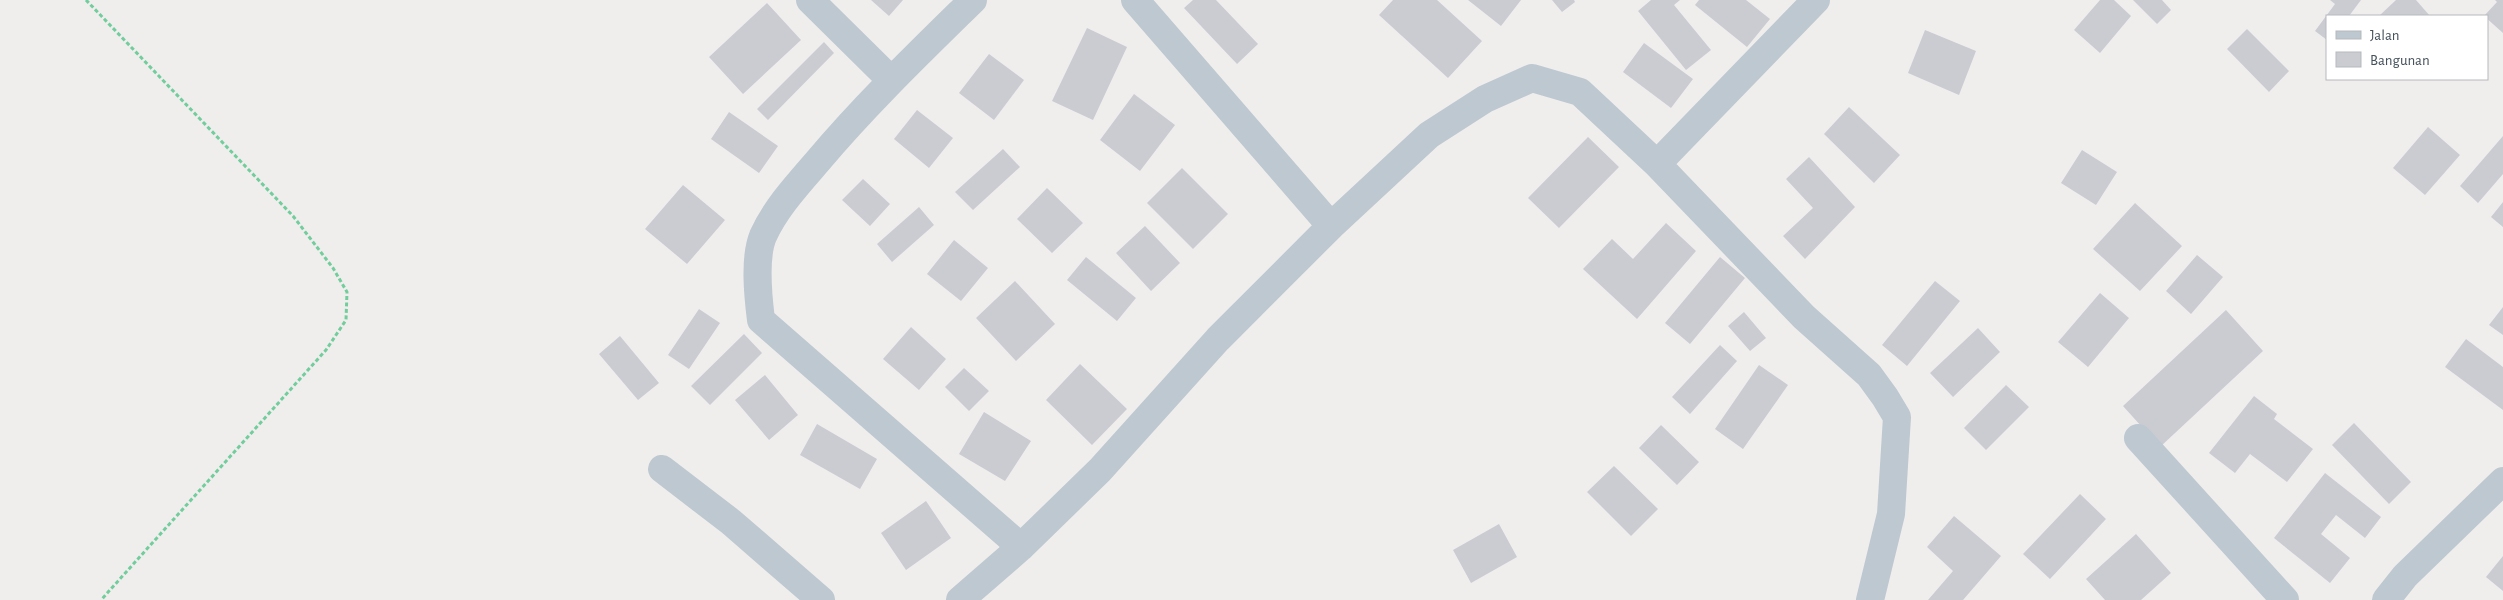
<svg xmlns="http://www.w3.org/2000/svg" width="2503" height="600" font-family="'Alegreya Sans',sans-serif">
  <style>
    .building { fill: #caccd2 }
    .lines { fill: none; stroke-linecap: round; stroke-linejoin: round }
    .path { stroke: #71ce9c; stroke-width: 3; stroke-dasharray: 4 2.5; stroke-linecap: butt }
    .minor { stroke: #bdc8d0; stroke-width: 28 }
  </style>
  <rect width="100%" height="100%" fill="#f0eded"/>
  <!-- building -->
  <path class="building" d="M871,0H903L889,16Z
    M1193,0H1216L1258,44L1237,64L1184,8Z
    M1393,0H1437L1482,41L1448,78L1379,15Z
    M1468,0H1521L1501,26Z
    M1552,0H1574L1575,2L1562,12Z
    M1651,0H1680L1674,5L1711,50L1686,70L1638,11Z
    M1699,0H1746L1770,19L1747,47L1695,5Z
    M2100,0H2114L2131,16L2100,53L2074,30Z
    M2133,0H2162L2171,10L2157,24Z
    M2330,0H2361L2349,16H2327V40L2315,31L2335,4Z
    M2396,0H2416L2430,16H2379Z
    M2495,0H2503V33L2484,16L2497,2Z
    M767,3L801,40L743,94L709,57Z
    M1087,28L1127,47L1093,120L1052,101Z
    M2247,29L2289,71L2269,92L2227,49Z
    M1925,30L1976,51L1959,95L1908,73Z
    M824,42L834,53L768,120L757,109Z
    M1644,43L1693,79L1671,108L1623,72Z
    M989,54L1024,80L994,120L959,93Z
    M1134,94L1175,125L1140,171L1100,140Z
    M1849,107L1900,155L1874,183L1824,134Z
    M917,110L953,138L929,168L894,139Z
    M729,112L778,146L759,173L711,139Z
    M2428,127L2460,155L2425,195L2393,168Z
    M2503,136V174L2478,203L2460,186Z
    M1588,137L1619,167L1559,228L1528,198Z
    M1003,149L1020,167L973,210L955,192Z
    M2082,150L2117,172L2096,205L2061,183Z
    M1809,157L1855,207L1805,259L1783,236L1813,208L1786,179Z
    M1182,168L1228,214L1193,249L1147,203Z
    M863,179L890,204L870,226L842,200Z
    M683,185L725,220L687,264L645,229Z
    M1047,188L1083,223L1052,253L1017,219Z
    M2503,202V227L2491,217Z
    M2135,203L2182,246L2140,291L2093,249Z
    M919,207L934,225L892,262L877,244Z
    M1666,223L1696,251L1637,319L1583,269L1612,239L1633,259Z
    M1145,226L1180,263L1151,291L1116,253Z
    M954,240L988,268L961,301L927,274Z
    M2197,255L2223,277L2191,314L2166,291Z
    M1086,257L1136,298L1117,321L1067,280Z
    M1720,257L1745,278L1690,344L1665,323Z
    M1015,281L1055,324L1016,361L976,318Z
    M1935,281L1960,301L1907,366L1882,345Z
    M2100,293L2129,318L2088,367L2058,342Z
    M2503,307V335L2489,325Z
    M699,309L720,323L689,369L668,355Z
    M2226,310L2263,351L2160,447L2123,406Z
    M1744,312L1766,338L1750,351L1728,326Z
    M911,327L946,359L919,390L883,359Z
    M1978,328L2000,352L1953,397L1930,373Z
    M744,334L762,353L710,405L691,386Z
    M620,336L659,383L638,400L599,354Z
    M2466,339L2503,367V410L2445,367Z
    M1720,345L1737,361L1690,414L1672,397Z
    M1080,364L1127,409L1092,445L1046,400Z
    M1759,365L1788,385L1743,449L1715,429Z
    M964,368L989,391L969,411L945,387Z
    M765,375L798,415L769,440L735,400Z
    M2006,385L2029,407L1986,450L1964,428Z
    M2254,396L2277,414L2274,419L2313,449L2287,482L2250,454L2235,473L2209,453Z
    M984,412L1031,441L1005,481L959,454Z
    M2354,423L2411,482L2389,504L2332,445Z
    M817,424L877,459L860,489L800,455Z
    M1661,425L1699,462L1677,485L1639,448Z
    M1614,466L1658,509L1631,536L1587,492Z
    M2325,473L2381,517L2365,538L2336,515L2321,534L2350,558L2330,583L2274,538Z
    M2080,494L2106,519L2050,579L2023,554Z
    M926,501L951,538L906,570L881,533Z
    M1954,516L2001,556L1963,600H1928L1953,571L1927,547Z
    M1499,524L1517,557L1471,583L1453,550Z
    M2136,534L2171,573L2141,600H2105L2086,579Z
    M2503,556V591L2486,577Z"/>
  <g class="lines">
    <!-- path -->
    <path class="path" d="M86,0L293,216L333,268L347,292L346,320L326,350L101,600"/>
    <!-- minor -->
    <path class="minor" d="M810,0L891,80
      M973,0C919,53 865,105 817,162C797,185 775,209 763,236C754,258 758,296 761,320L1021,547
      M1135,0L1331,226
      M1657,164L1816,0
      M2138,438L2285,600
      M662,469L731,522L821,600
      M960,600L1021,547L1100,470L1218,339L1331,226L1429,135L1485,99L1532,78L1580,92L1657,164L1804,317L1869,375L1885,397L1897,417L1891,514L1870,600
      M2386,600L2405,576L2503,481"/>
  </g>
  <!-- legend -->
  <rect x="2326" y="15" width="162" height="65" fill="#ffffff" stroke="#b5b9bd"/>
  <rect x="2336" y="31" width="25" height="8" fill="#bdc8d0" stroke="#b5b9bd"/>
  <text x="2370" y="40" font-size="15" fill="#45515b">Jalan</text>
  <rect x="2336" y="52" width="25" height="15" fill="#caccd2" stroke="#b5b9bd"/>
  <text x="2370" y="65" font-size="15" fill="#45515b">Bangunan</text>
</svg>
